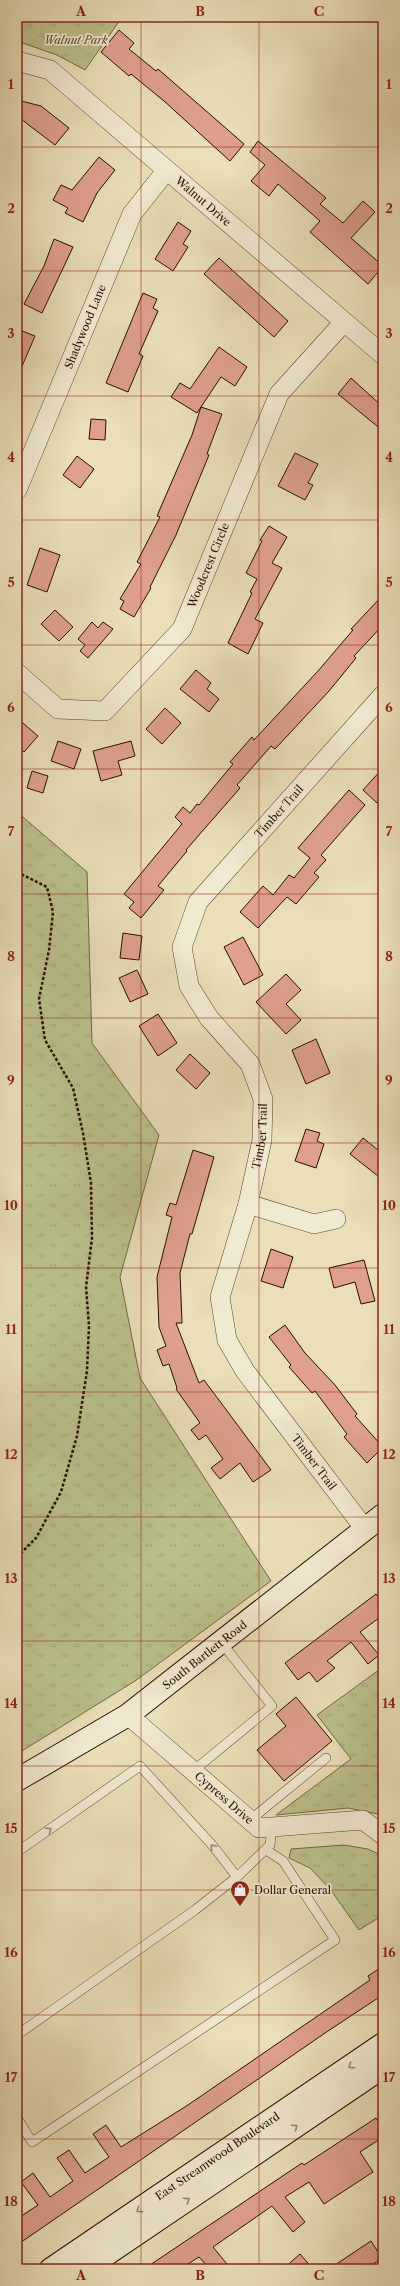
<svg xmlns="http://www.w3.org/2000/svg" width="400" height="2286" font-family="'Libre Caslon Text',serif">
  <style>
    .grass { fill: url(#grass-tufts); stroke: #726746 }
    .wetland { fill: url(#wetland-marsh); stroke: #726746 }
    .building { fill: #dfa08f; stroke: #2a0d01 }
    .lines { fill: none; stroke-linecap: round; stroke-linejoin: round }
    .lane-casing { stroke: #5a422f; stroke-width: 10 }
    .street-casing { stroke: #5a422f; stroke-width: 20 }
    .secondary-casing { stroke: #2a0d01; stroke-width: 24 }
    .path { stroke: #2a0d01; stroke-width: 2.5; stroke-dasharray: 3 2; stroke-linecap: butt }
    .lane { stroke: #f1ead2; stroke-width: 9 }
    .street { stroke: #f1ead2; stroke-width: 19 }
    .secondary { stroke: #f1ead2; stroke-width: 22 }
    .oneway { stroke: #978774 }
    .grid { fill: none; stroke: #8f2418; stroke-width: 1; stroke-opacity: 0.55 }
    .labels { text-anchor: middle; dominant-baseline: central; stroke-width: 3.5; stroke-linejoin: round; paint-order: stroke }
    .park-label { font-size: 11px; font-style: italic; fill: #5d4c32; stroke: #f1ead2 }
    .street-label { font-size: 11px; fill: #2a0d01; stroke: #f1ead2 }
    .poi-label { font-size: 11px; fill: #2a0d01; stroke: #f1ead2; text-anchor: start }
    .neatline { fill: none; stroke: #8f2418; stroke-width: 1.5 }
    .grid-label { font-size: 13px; text-anchor: middle; font-weight: bold; fill: #8f2418 }
  </style>
  <defs>
    <pattern id="grass-tufts" width="24" height="20" patternUnits="userSpaceOnUse"><rect width="24" height="20" fill="#bbc18c"/><path d="M3 7l-1-3M5 7V3M7 7l1-3M15 17l-1-3M17 17v-4M19 17l1-3" fill="none" stroke="#a1a577"/></pattern>
    <pattern id="wetland-marsh" width="20" height="14" patternUnits="userSpaceOnUse"><rect width="20" height="14" fill="#bbc18c"/><path d="M1 5h8M5 5V1M11 12h8M15 12V8" fill="none" stroke="#a1a577"/></pattern>
  </defs>
  <rect width="100%" height="100%" fill="#eadfb9"/>
  <filter id="stains"><feTurbulence type="fractalNoise" baseFrequency=".005" numOctaves="4"/><feColorMatrix values="0 0 0 0 .2 0 0 0 0 .09 0 0 0 0 .02 0 0 0 .5 -.17"/></filter>
  <radialGradient id="worn" r=".72"><stop offset=".6" stop-color="#630" stop-opacity="0"/><stop offset="1" stop-color="#630" stop-opacity=".3"/></radialGradient>
  <!-- grass -->
  <path class="grass" d="M17,17H122L85,70L57,55L17,41Z
    M17,812L87,872L92,1043L159,1135L120,1277L140,1378L271,1581L135,1681L17,1754Z
    M383,1667V1815L348,1808L276,1815L351,1759L317,1715Z
    M344,1845L368,1849L383,1856V1915L359,1930L330,1889L310,1868L289,1858L291,1849Z"/>
  <!-- wetland -->
  <path class="wetland" d="M17,1212L21,1223L20,1303L17,1315Z"/>
  <!-- building -->
  <path class="building" d="M119,30L134,43L129,49L156,71L158,69L244,144L230,161L164,101L131,74L129,76L101,52Z
    M17,100L41,106L69,128L55,145L17,116Z
    M258,141L326,198L320,204L343,223L363,201L375,212L351,238L383,266L368,284L310,232L320,221L278,184L269,196L251,181L265,165L250,152Z
    M99,157L115,170L97,193L83,222L65,213L68,208L53,200L61,185L72,190Z
    M178,222L191,231L183,244L188,247L173,271L155,259Z
    M54,239L73,247L42,313L24,304L44,266Z
    M219,258L288,321L274,337L204,274Z
    M143,293L157,299L153,308L158,311L139,354L143,356L128,392L106,383Z
    M17,329L35,336L17,378Z
    M219,347L247,367L235,386L221,377L197,413L171,397L180,383L190,389Z
    M351,378L383,407V431L338,394Z
    M201,407L222,414L207,454L209,455L176,535L150,587L151,588L134,617L120,609L124,601L120,599L141,564L137,562L160,517L157,516L192,435Z
    M91,419L106,420L105,440L89,439Z
    M295,453L318,464L308,483L313,485L305,500L278,486Z
    M77,456L94,469L80,488L63,475Z
    M269,526L287,537L272,563L282,568L255,619L263,623L248,654L228,643L252,593L250,592L257,579L246,573L262,541L260,540Z
    M40,548L60,555L47,592L27,585Z
    M383,595V625L354,656L356,658L329,691L275,749L271,746L237,785L240,788L186,850L187,851L158,886L164,890L141,918L129,908L134,902L124,894L182,824L175,817L183,807L190,813L197,804L199,805L233,764L230,762L252,737L254,740L318,671L353,630L351,629Z
    M55,610L73,627L59,641L41,624Z
    M92,622L98,628L103,622L113,629L88,658L80,651L85,645L78,639Z
    M196,670L211,683L207,689L219,699L209,712L180,689Z
    M165,708L181,723L162,744L146,729Z
    M17,718L38,736L24,752L17,746Z
    M58,741L81,749L74,769L51,761Z
    M131,741L135,756L118,761L122,775L101,781L93,751Z
    M383,768V797L377,803L363,790Z
    M32,771L48,776L43,793L27,788Z
    M349,790L365,805L321,855L326,860L314,873L319,877L296,904L287,897L258,928L240,912L263,886L273,895L289,875L294,878L310,858L298,848Z
    M123,933L142,936L139,960L120,958Z
    M243,937L263,975L244,985L224,947Z
    M137,970L148,994L130,1002L119,978Z
    M286,974L301,990L286,1004L301,1020L286,1034L256,1002Z
    M158,1014L177,1043L158,1056L139,1026Z
    M316,1039L330,1073L306,1084L292,1050Z
    M190,1054L210,1073L196,1089L176,1070Z
    M306,1129L320,1133L317,1141L324,1144L316,1168L295,1161Z
    M363,1138L383,1154V1180L350,1154Z
    M193,1150L214,1157L192,1234H190L180,1273L182,1323H176L199,1383L204,1380L271,1470L253,1482L240,1463L220,1479L211,1468L223,1459L206,1435L199,1440L191,1430L200,1423L176,1389L177,1388L169,1364L163,1366L157,1350L166,1346L159,1327L157,1277L172,1217L166,1215L170,1203L176,1205Z
    M271,1249L293,1257L283,1288L261,1281Z
    M364,1260L375,1301L361,1304L355,1282L334,1288L329,1268Z
    M285,1325L305,1353L335,1385L357,1414L355,1416L383,1447L367,1463L344,1437L347,1434L315,1391L312,1393L289,1367L291,1365L269,1337Z
    M376,1594L383,1603V1615L360,1632L379,1655L368,1664L351,1642L327,1661L335,1668L317,1682L309,1672L298,1680L285,1663Z
    M296,1697L332,1741L284,1781L257,1750L286,1726L276,1714Z
    M383,1966V1999L381,1996L328,2031L17,2245V2219L38,2205L21,2182L33,2173L50,2197L73,2181L57,2158L69,2150L85,2173L109,2157L93,2134L106,2125L121,2147L188,2105L370,1980L368,1976Z
    M376,2118L383,2129V2137L360,2152L373,2172L324,2204L309,2182L285,2197L305,2222L293,2232L272,2206L213,2247L231,2269H210L199,2257L180,2269H144L302,2163L304,2165Z
    M371,2241L382,2258L366,2269H329Z
    M300,2254L313,2269H283Z"/>
  <g class="lines">
    <!-- lane casing -->
    <g class="lane-casing">
      <path id="lane" d="M193,1771L272,1706L221,1642
        M250,1820L326,1758
        M17,1852L140,1766L213,1846L237,1877
        M17,2035L195,1910L237,1877L270,1845L272,1827
        M17,2118L24,2129L17,2134
        M24,2129L32,2142L335,1940L283,1861L266,1850"/>
    </g>
    <!-- street casing -->
    <g class="street-casing">
      <g id="street">
        <path id="s1" d="M17,61L50,70L383,355"/>
        <path id="s2" d="M17,490L132,214L166,171"/>
        <path id="s3" d="M17,673L58,709L105,711L182,629L279,394L344,322"/>
        <path d="M248,1204L314,1224L336,1219"/>
        <path id="s4" d="M365,1529L245,1371L227,1340L220,1297L248,1204L262,1140L263,1099L250,1064L209,1018L189,986L182,947L198,902L383,695"/>
        <path id="s5" d="M128,1715L259,1828L363,1820L383,1835"/>
      </g>
    </g>
    <!-- secondary casing -->
    <g class="secondary-casing">
      <g id="secondary">
        <path id="s6" d="M17,1780L128,1715L383,1515"/>
        <path id="s7" d="M51,2269L383,2044"/>
        <path d="M85,2269L383,2067"/>
      </g>
    </g>
    <!-- path -->
    <path class="path" d="M17,872L47,887L53,912L49,950L39,999L45,1040L73,1088L83,1133L91,1183L92,1238L86,1287L89,1326L87,1371L77,1436L61,1492L36,1538L17,1557"/>
    <!-- lane -->
    <use href="#lane" class="lane"/>
    <!-- street -->
    <use href="#street" class="street"/>
    <!-- secondary -->
    <use href="#secondary" class="secondary"/>
  </g>
  <!-- one-way arrows -->
  <defs><path id="oneway-chevron" d="M-2-3.5L2.5 0L-2 3.5" fill="none" stroke-width="1.6" stroke-linecap="round" stroke-linejoin="round"/></defs>
  <g class="oneway">
    <use href="#oneway-chevron" transform="translate(49 1830) rotate(-34)"/>
    <use href="#oneway-chevron" transform="translate(213 1847) rotate(-130)"/>
    <use href="#oneway-chevron" transform="translate(351 2066) rotate(146)"/>
    <use href="#oneway-chevron" transform="translate(295 2127) rotate(-34)"/>
    <use href="#oneway-chevron" transform="translate(187 2200) rotate(-34)"/>
    <use href="#oneway-chevron" transform="translate(139 2210) rotate(146)"/>
  </g>
  <!-- grid -->
  <path class="grid" d="M141,17V2269M259,17V2269M17,147H383M17,271H383M17,396H383M17,520H383M17,645H383M17,769H383M17,894H383M17,1018H383M17,1143H383M17,1268H383M17,1392H383M17,1517H383M17,1641H383M17,1766H383M17,1890H383M17,2015H383M17,2139H383"/>
  <!-- icons -->
  <defs>
    <g id="shop-pin" transform="scale(1)"><path d="M0 17L-7.5 6A9.5 9.5 0 1 1 7.5 6Z" fill="#8f2418" stroke="#f1ead2"/><path d="M-5-2.5h2.3a2.7 3.5 0 0 1 5.4 0H5L5.5 6h-11ZM-1.5-2.5h3a1.5 2.3 0 0 0-3 0Z" fill="#fff"/></g>
  </defs>
  <g fill-rule="evenodd">
    <use href="#shop-pin" x="240" y="1890"/>
  </g>
  <g class="labels">
    <!-- park labels -->
    <g class="park-label">
      <text x="76" y="40">Walnut Park</text>
    </g>
    <!-- street labels -->
    <g class="street-label">
      <text stroke="none"><textPath href="#s1" startOffset="236">Walnut Drive</textPath></text>
      <text stroke="none"><textPath href="#s2" startOffset="177">Shadywood Lane</textPath></text>
      <text stroke="none"><textPath href="#s3" startOffset="283">Woodcrest Circle</textPath></text>
      <text stroke="none"><textPath href="#s4" startOffset="827">Timber Trail</textPath></text>
      <text stroke="none"><textPath href="#s4" startOffset="444">Timber Trail</textPath></text>
      <text transform="translate(314 1462) rotate(53)">Timber Trail</text>
      <text stroke="none"><textPath href="#s6" startOffset="226">South Bartlett Road</textPath></text>
      <text stroke="none"><textPath href="#s5" startOffset="127">Cypress Drive</textPath></text>
      <text stroke="none"><textPath href="#s7" startOffset="201">East Streamwood Boulevard</textPath></text>
    </g>
    <!-- poi labels -->
    <g class="poi-label">
      <text x="254" y="1890">Dollar General</text>
    </g>
  </g>
  <!-- margin -->
  <rect width="400" height="2286" fill="none" stroke="#eadfb9" stroke-width="44"/>
  <rect x="22" y="22" width="356" height="2242" class="neatline"/>
  <g class="grid-label">
    <text x="81" y="16">A</text>
    <text x="200" y="16">B</text>
    <text x="319" y="16">C</text>
    <text x="11" y="89">1</text>
    <text x="389" y="89">1</text>
    <text x="11" y="213">2</text>
    <text x="389" y="213">2</text>
    <text x="11" y="338">3</text>
    <text x="389" y="338">3</text>
    <text x="11" y="462">4</text>
    <text x="389" y="462">4</text>
    <text x="11" y="587">5</text>
    <text x="389" y="587">5</text>
    <text x="11" y="712">6</text>
    <text x="389" y="712">6</text>
    <text x="11" y="836">7</text>
    <text x="389" y="836">7</text>
    <text x="11" y="961">8</text>
    <text x="389" y="961">8</text>
    <text x="11" y="1085">9</text>
    <text x="389" y="1085">9</text>
    <text x="11" y="1210">10</text>
    <text x="389" y="1210">10</text>
    <text x="11" y="1334">11</text>
    <text x="389" y="1334">11</text>
    <text x="11" y="1459">12</text>
    <text x="389" y="1459">12</text>
    <text x="11" y="1583">13</text>
    <text x="389" y="1583">13</text>
    <text x="11" y="1708">14</text>
    <text x="389" y="1708">14</text>
    <text x="11" y="1833">15</text>
    <text x="389" y="1833">15</text>
    <text x="11" y="1957">16</text>
    <text x="389" y="1957">16</text>
    <text x="11" y="2082">17</text>
    <text x="389" y="2082">17</text>
    <text x="11" y="2206">18</text>
    <text x="389" y="2206">18</text>
    <text x="81" y="2280">A</text>
    <text x="200" y="2280">B</text>
    <text x="319" y="2280">C</text>
  </g>
  <rect width="100%" height="100%" filter="url(#stains)"/>
  <rect width="100%" height="100%" fill="url(#worn)"/>
</svg>
